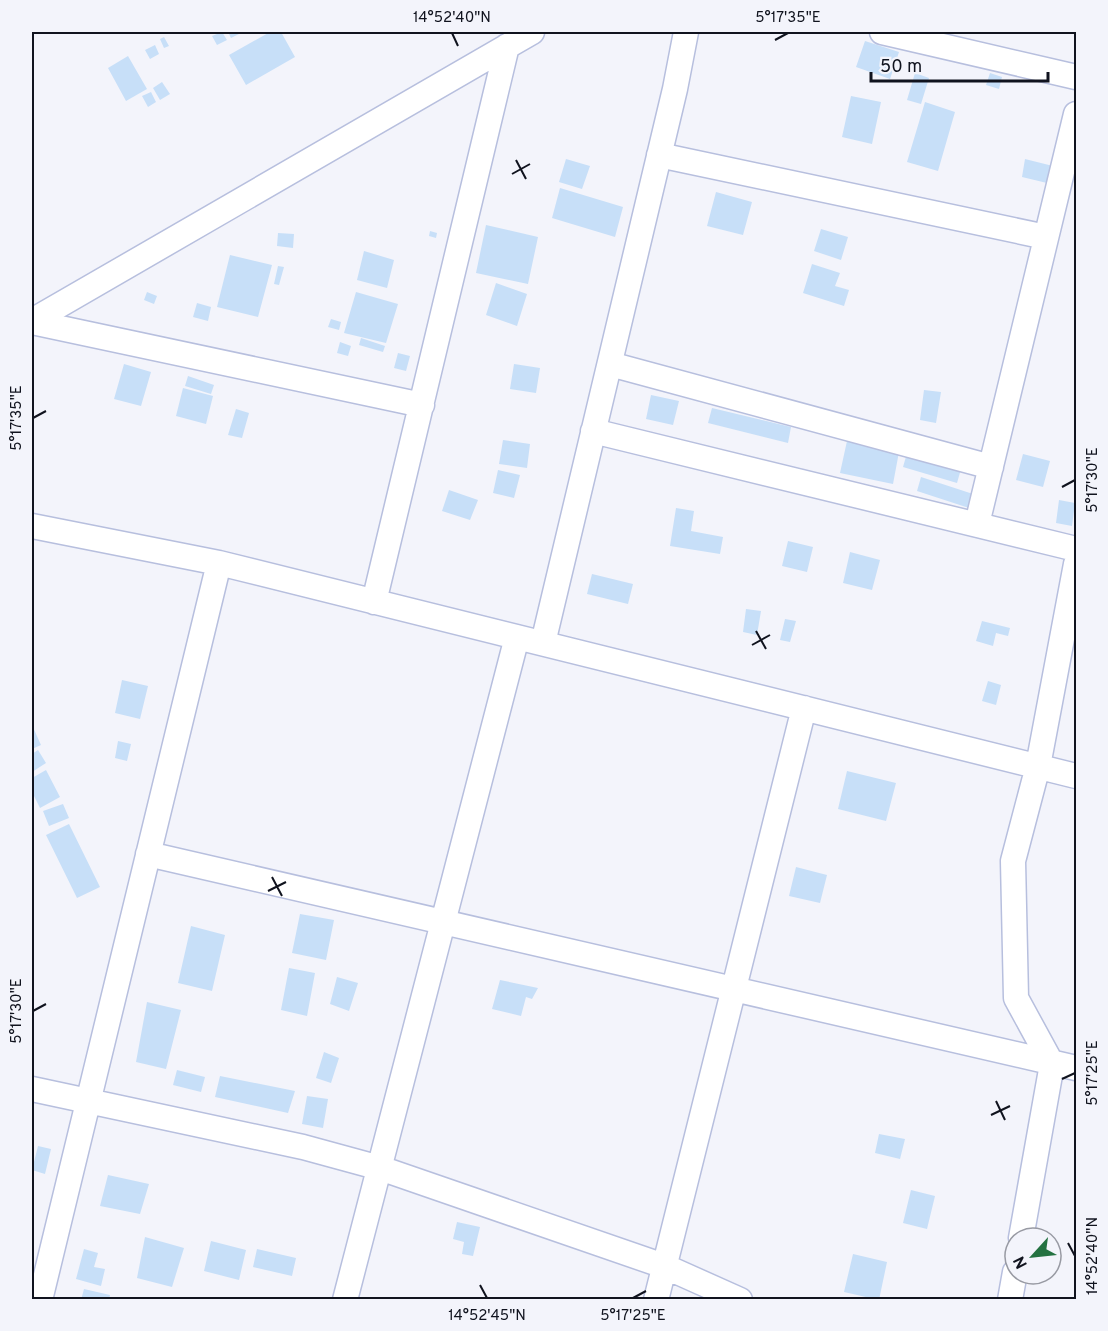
<svg xmlns="http://www.w3.org/2000/svg" width="1108" height="1331" font-family="Overpass,sans-serif">
  <style>
    .building { fill: #c7dff8 }
    .lines { fill: none; stroke-linecap: round; stroke-linejoin: round }
    .minor-casing { stroke: #b7bfde; stroke-width: 27 }
    .minor { stroke: #fff; stroke-width: 24 }
    .ticks { fill: none; stroke: #10131e; stroke-width: 2 }
    .neatline { fill: none; stroke: #10131e; stroke-width: 2 }
    .ticks-label { font-size: 15px; text-anchor: middle; fill: #10131e }
  </style>
  <rect width="100%" height="100%" fill="#f3f4fb"/>
  <!-- building -->
  <path class="building" d="M222,32L227,40L217,45L212,36Z
    M228,32H243L231,38Z
    M270,32H281L295,57L246,85L229,55Z
    M164,37L169,46L164,48L160,39Z
    M865,41L899,52L890,79L856,67Z
    M155,45L159,54L150,59L145,50Z
    M128,56L147,89L126,101L108,68Z
    M915,73L929,78L921,104L907,100Z
    M990,73L1002,77L999,89L986,85Z
    M162,82L170,94L160,100L153,88Z
    M151,92L156,102L148,107L142,96Z
    M851,96L881,102L872,144L842,137Z
    M925,102L955,112L938,171L907,162Z
    M566,159L590,166L582,189L559,182Z
    M1025,159L1053,166L1047,183L1022,177Z
    M560,188L623,207L615,237L552,218Z
    M716,192L752,202L743,235L707,226Z
    M486,225L538,237L528,284L476,273Z
    M821,229L848,237L841,260L814,251Z
    M430,231L437,233L436,238L429,236Z
    M278,233L294,234L293,248L277,246Z
    M364,251L394,260L387,288L357,280Z
    M230,255L272,265L258,317L217,307Z
    M812,264L840,273L835,286L849,290L844,306L803,293Z
    M278,266L284,267L279,285L274,284Z
    M496,283L527,294L517,326L486,315Z
    M147,292L157,296L154,304L144,300Z
    M356,292L398,304L386,343L344,333Z
    M197,303L211,307L208,321L193,317Z
    M331,319L341,322L339,330L328,327Z
    M361,338L385,346L383,352L359,345Z
    M340,342L351,346L348,356L337,353Z
    M398,353L410,356L406,371L394,368Z
    M124,364L151,372L141,406L114,399Z
    M514,364L540,368L536,393L510,389Z
    M188,376L214,385L211,394L185,386Z
    M183,388L213,396L206,424L176,416Z
    M924,390L941,392L936,423L920,420Z
    M651,395L679,401L673,425L646,419Z
    M712,408L791,427L788,443L708,423Z
    M236,409L249,413L242,438L228,435Z
    M503,440L530,444L527,468L499,464Z
    M847,441L899,452L893,484L840,473Z
    M907,453L961,469L957,483L903,467Z
    M1023,454L1050,461L1043,487L1016,480Z
    M498,470L520,475L514,498L493,493Z
    M921,477L973,494L969,508L917,491Z
    M449,490L478,500L470,520L442,511Z
    M1059,500L1075,503L1072,526L1056,523Z
    M676,508L694,511L691,531L723,537L720,554L670,546Z
    M788,541L813,547L807,572L782,566Z
    M850,552L880,560L872,590L843,583Z
    M592,574L633,584L628,604L587,594Z
    M746,609L761,611L757,635L743,632Z
    M785,619L796,621L790,642L780,640Z
    M982,621L1010,628L1008,636L996,633L993,646L976,641Z
    M122,680L148,686L140,719L115,713Z
    M988,681L1001,685L996,705L982,701Z
    M32,725L41,745L32,749Z
    M118,741L131,744L127,761L115,758Z
    M38,750L46,763L32,772V754Z
    M46,770L60,797L40,808L32,792V778Z
    M847,771L896,783L886,821L838,809Z
    M63,804L69,818L49,826L43,811Z
    M69,824L100,887L77,898L46,835Z
    M796,867L827,875L820,903L789,896Z
    M300,914L334,920L326,960L292,953Z
    M191,926L225,935L212,991L178,983Z
    M289,968L315,973L307,1016L281,1010Z
    M337,977L358,983L349,1011L330,1004Z
    M500,980L538,988L532,999L526,997L521,1016L492,1009Z
    M147,1002L181,1010L166,1069L136,1062Z
    M324,1052L339,1058L331,1083L316,1078Z
    M177,1070L205,1077L201,1092L173,1085Z
    M220,1076L295,1091L288,1113L215,1097Z
    M307,1096L328,1099L323,1128L302,1124Z
    M879,1134L905,1139L900,1159L875,1153Z
    M38,1146L51,1149L45,1174L32,1170Z
    M108,1175L149,1184L140,1214L100,1206Z
    M911,1190L935,1196L927,1229L903,1223Z
    M457,1222L480,1227L473,1256L462,1254L464,1242L453,1239Z
    M145,1237L184,1248L172,1287L137,1278Z
    M211,1241L246,1250L239,1280L204,1271Z
    M84,1249L98,1253L94,1267L105,1269L101,1286L76,1279Z
    M257,1249L296,1258L292,1276L253,1267Z
    M853,1254L887,1262L879,1300L844,1292Z
    M84,1289L110,1295L109,1300H81Z"/>
  <g class="lines">
    <!-- minor casing -->
    <g class="minor-casing">
      <path id="minor" d="M882,32L1076,77
        M659,155L1046,237
        M32,321L532,32
        M32,322L422,405
        M610,364L991,467
        M593,431L1076,549
        M977,524L1076,114
        M32,526L219,563L1076,776
        M374,602L507,46
        M543,643L675,89L686,32
        M148,854L1076,1068
        M32,1089L303,1147L380,1168L664,1266L740,1300
        M1021,1238L1052,1064L1016,998L1013,861L1038,766L1076,564
        M40,1300L219,563
        M345,1300L517,637
        M656,1300L804,708
        M1010,1300L1015,1272"/>
    </g>
    <!-- minor -->
    <use href="#minor" class="minor"/>
  </g>
  <!-- ticks -->
  <path class="ticks" d="M452,33L458,46M775,40L788,33M516,160L526,179M512,174L530,164M33,418L46,411M1062,487L1075,480M756,631L766,649M752,645L770,635M272,877L282,896M268,891L286,882M33,1011L46,1004M1062,1079L1075,1073M996,1101L1005,1120M991,1115L1010,1106M1068,1243L1075,1256M480,1285L487,1298M633,1298L646,1291"/>
  <!-- border -->
  <rect width="1108" height="1331" fill="none" stroke="#f3f4fb" stroke-width="66"/>
  <!-- north arrow -->
  <g transform="translate(1033 1256) rotate(243)"><circle r="28" fill="#f3f4fb" stroke="#989aa3" stroke-width="1.5"/>
  <path d="M0-4.5L10 22L0 15L-10 22Z" fill="#247241"/>
  <text y="-9" font-size="16" font-weight="bold" text-anchor="middle" fill="#10131e">N</text>
  </g>
  <!-- scale -->
  <path d="M871 72v9h177v-9" fill="none" stroke="#10131e" stroke-width="3"/>
  <text x="880" y="72" font-size="18" fill="#10131e" stroke="#f3f4fb" stroke-width="4.5" paint-order="stroke">50 m</text>
  <rect x="33" y="33" width="1042" height="1265" class="neatline"/>
  <g class="ticks-label">
    <text x="452" y="22">14°52'40"N</text>
    <text x="788" y="22">5°17'35"E</text>
    <text transform="translate(16 418) rotate(-90)" y="5">5°17'35"E</text>
    <text transform="translate(1092 480) rotate(-90)" y="5">5°17'30"E</text>
    <text transform="translate(16 1011) rotate(-90)" y="5">5°17'30"E</text>
    <text transform="translate(1092 1073) rotate(-90)" y="5">5°17'25"E</text>
    <text transform="translate(1092 1256) rotate(-90)" y="5">14°52'40"N</text>
    <text x="487" y="1320">14°52'45"N</text>
    <text x="633" y="1320">5°17'25"E</text>
  </g>
</svg>
